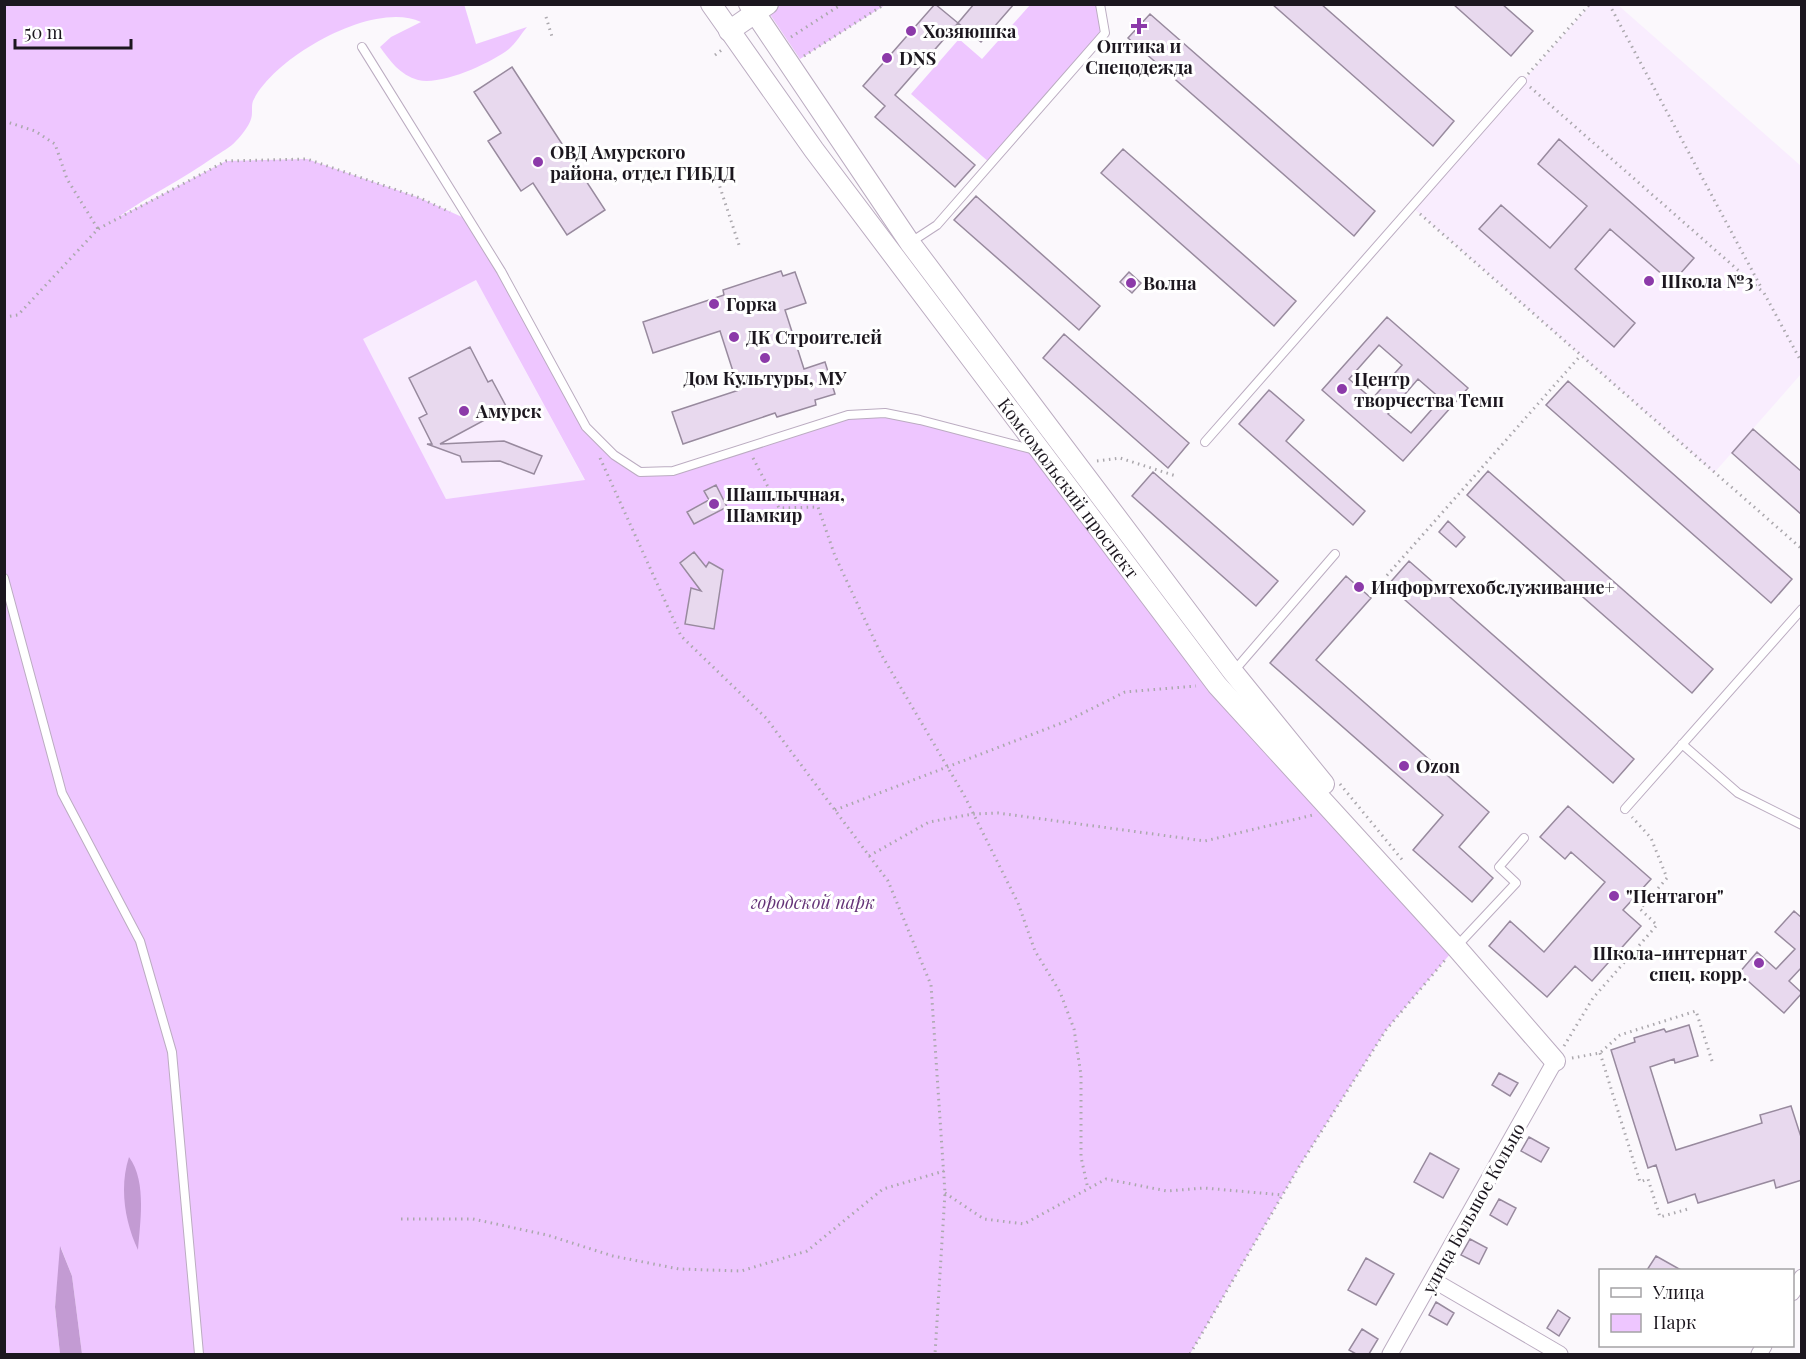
<svg xmlns="http://www.w3.org/2000/svg" width="1806" height="1359" font-family="'Playfair Display',serif">
  <style>
    .built { fill: #f9edfe }
    .green { fill: #eec6ff; fill-rule: evenodd }
    .water { fill: #c39bd3 }
    .building { fill: #e8d9ee; stroke: #988a9e; stroke-width: 1.5; fill-rule: evenodd }
    .lines { fill: none; stroke-linecap: round; stroke-linejoin: round }
    .service-casing { stroke: #bbacc1; stroke-width: 10 }
    .minor-casing { stroke: #bbacc1; stroke-width: 17 }
    .tertiary-casing { stroke: #bbacc1; stroke-width: 22 }
    .path { stroke: #aba8ad; stroke-width: 3; stroke-dasharray: 1.5 4.5; stroke-linecap: butt }
    .service { stroke: #fff; stroke-width: 8 }
    .minor { stroke: #fff; stroke-width: 15 }
    .tertiary { stroke: #fff; stroke-width: 20 }
    .poi-dot { fill: #8c3aa9; stroke: #fff; stroke-width: 2 }
    .labels { text-anchor: middle; dominant-baseline: central; stroke-width: 6; stroke-linejoin: round; paint-order: stroke }
    .poi-label { font-size: 18px; font-weight: bold; fill: #1c171f; stroke: #fff; text-anchor: start }
    .street-label { font-size: 18px; fill: #1c171f; stroke: #fff }
    .park-label { font-size: 18px; font-style: italic; fill: #653478; stroke: #fff }
  </style>
  <rect width="100%" height="100%" fill="#fbf8fc"/>
  <!-- built -->
  <path class="built" d="M1590,5H1618L1801,166V374L1714,473L1412,207Z
    M476,280L585,481L446,499L362,338Z"/>
  <!-- green -->
  <path class="green" d="M464,4L476,44L527,27C521,34 516,43 509,49C491,63 441,86 418,80C400,75 390,61 380,47L391,37L421,22C374,0 275,56 253,101C251,106 253,113 251,119C249,126 241,136 236,141C230,148 221,152 214,157C183,179 148,196 117,218L226,161L307,159L420,198L462,217L501,271L586,427L640,472L673,471L848,415L885,413L1042,452L1217,685L1456,947L1386,1030L1300,1165L1190,1354H82L72,1276L61,1248L55,1307L60,1354H5V5ZM476,280L585,480L446,499L363,339Z
    M768,4L885,5L800,59L765,7Z
    M1030,5H1100L1105,33L990,163L911,94L959,39L982,59Z"/>
  <!-- water -->
  <path class="water" d="M129,1157C147,1181 140,1222 138,1250C125,1222 119,1188 129,1157Z
    M60,1246L72,1276L82,1354H60L55,1307Z"/>
  <!-- building -->
  <path class="building" d="M935,4L958,23L895,95L975,165L955,187L875,117L885,106L863,86Z
    M974,4H1014L981,42L958,23Z
    M1272,4H1321L1454,121L1433,146Z
    M1453,4H1502L1533,31L1511,56Z
    M1150,14L1375,211L1354,236L1128,38Z
    M512,67L605,210L567,235L533,183L521,191L488,141L501,133L474,92Z
    M1559,139L1694,258L1672,283L1610,229L1575,269L1635,323L1614,347L1479,229L1501,205L1550,248L1587,206L1538,164Z
    M1123,149L1296,301L1274,326L1101,173Z
    M976,196L1100,306L1079,330L954,220Z
    M781,271L783,276L795,272L806,303L785,310L804,369L825,362L835,394L815,400L816,405L777,417L775,413L683,444L672,412L739,390L720,331L653,353L643,322L724,295L723,290Z
    M1129,272L1141,283L1132,293L1120,282Z
    M1387,317L1468,388L1403,461L1322,390ZM1379,345L1402,365L1372,399L1349,379ZM1418,379L1441,399L1411,433L1388,414Z
    M1064,334L1189,443L1168,468L1043,358Z
    M470,347L488,382L492,380L507,408L440,444L504,441L542,456L534,474L500,461L462,462L460,456L427,444H432L419,418L427,414L409,378Z
    M1568,381L1792,579L1771,603L1546,405Z
    M1269,390L1304,420L1286,441L1365,511L1353,525L1239,424Z
    M1753,429L1802,472V515L1732,453Z
    M1488,471L1713,669L1692,693L1467,495Z
    M1153,472L1278,581L1256,606L1132,496Z
    M716,485L727,507L694,524L687,512L709,500L704,491Z
    M1448,521L1465,537L1456,547L1439,532Z
    M694,552L706,567L709,562L723,570L714,629L685,624L691,588L701,591L680,563Z
    M1409,561L1634,759L1613,783L1388,585Z
    M1346,576L1371,598L1316,660L1489,812L1459,847L1493,878L1472,902L1413,850L1443,815L1270,663Z
    M1568,806L1651,879L1623,910L1641,926L1608,963L1592,981L1575,966L1547,997L1489,946L1510,921L1544,952L1605,882L1571,852L1565,859L1540,837Z
    M1794,911L1802,918V967L1789,981L1802,993L1784,1013L1739,973L1757,952L1776,969L1795,949L1775,932Z
    M1689,1025L1698,1056L1675,1063L1674,1059L1650,1067L1676,1150L1762,1123L1760,1115L1791,1106L1802,1140V1180L1776,1188L1774,1180L1698,1203L1695,1194L1668,1203L1656,1165L1648,1168L1611,1050L1635,1042L1634,1038L1664,1029L1666,1032Z
    M1499,1073L1518,1083L1510,1096L1492,1085Z
    M1529,1137L1549,1148L1541,1162L1521,1151Z
    M1430,1153L1459,1169L1443,1198L1414,1182Z
    M1499,1199L1516,1208L1507,1225L1490,1215Z
    M1470,1239L1487,1248L1479,1264L1461,1255Z
    M1656,1256L1681,1270H1647Z
    M1366,1258L1394,1274L1376,1305L1348,1290Z
    M1436,1302L1454,1313L1447,1325L1429,1315Z
    M1558,1310L1570,1318L1559,1336L1547,1328Z
    M1362,1329L1378,1339L1369,1354H1356L1349,1350Z"/>
  <g class="lines">
    <!-- service casing -->
    <g class="service-casing">
      <path id="service" d="M362,47L501,271L586,427L614,455L640,472L673,471L848,415L885,413L920,420L1035,450
        M911,242L937,225L1105,33L1100,4
        M1205,442L1522,81
        M4,578L62,793L140,941L172,1052L199,1354
        M1234,671L1335,554
        M1682,744L1738,793L1802,825
        M1625,809L1802,609
        M1457,946L1516,883L1499,867L1524,838"/>
    </g>
    <!-- minor casing -->
    <g class="minor-casing">
      <path id="minor" d="M1433,1280L1560,1354
        M1792,1293L1802,1277
        M1390,1354L1555,1061
        M1759,1354L1764,1346"/>
    </g>
    <!-- tertiary casing -->
    <g class="tertiary-casing">
      <g id="tertiary">
        <path id="s1" d="M711,4L814,150L1217,685L1456,947L1555,1061"/>
        <path d="M749,4L910,243L1233,672L1324,784"/>
        <path d="M729,31L768,4"/>
      </g>
    </g>
    <!-- path -->
    <path class="path" d="M667,4V5
      M1609,4L1762,289
      M546,17L553,40
      M791,37L842,4
      M715,55L723,49
      M804,56L885,4
      M1528,74L1590,4
      M1530,87L1764,293L1802,363
      M4,121L35,131L55,144L67,179L98,229
      M716,175L740,248
      M1420,214L1802,549
      M4,317L18,315L98,229L226,161L307,159L420,198L450,212
      M600,458L681,636L766,718L888,881L931,985L945,1193L935,1354
      M753,458L779,508L818,507L835,556L881,654L964,795L1018,903L1035,951L1060,992L1074,1029L1081,1075V1157L1088,1189
      M1097,461L1120,458L1176,476
      M1375,589L1581,355
      M1340,784L1404,862
      M835,810L1067,721L1125,692L1196,686
      M869,856L929,822L973,814L998,813L1205,841L1313,815
      M1564,1046L1593,998L1657,925L1640,909L1667,878L1651,838L1632,817
      M1600,1053L1640,1182L1648,1179L1660,1217L1688,1209
      M1572,1058L1600,1053L1620,1035L1696,1011L1713,1064
      M945,1193L984,1219L1024,1224L1106,1179L1167,1191L1204,1188L1283,1195
      M401,1219H473L547,1235L613,1256L679,1269L741,1271L807,1251L883,1189L944,1171
      M1190,1354L1300,1165L1386,1030L1445,960"/>
    <!-- service -->
    <use href="#service" class="service"/>
    <!-- minor -->
    <use href="#minor" class="minor"/>
    <!-- tertiary -->
    <use href="#tertiary" class="tertiary"/>
  </g>
  <!-- markers -->
  <g class="poi-dot">
    <path d="M1136 17h6v6h6v6h-6v6h-6v-6h-6v-6h6z"/>
    <circle cx="911" cy="31" r="6"/>
    <circle cx="887" cy="58" r="6"/>
    <circle cx="538" cy="162" r="6"/>
    <circle cx="1649" cy="281" r="6"/>
    <circle cx="1131" cy="283" r="6"/>
    <circle cx="714" cy="304" r="6"/>
    <circle cx="734" cy="337" r="6"/>
    <circle cx="765" cy="358" r="6"/>
    <circle cx="1342" cy="389" r="6"/>
    <circle cx="464" cy="411" r="6"/>
    <circle cx="714" cy="504" r="6"/>
    <circle cx="1359" cy="587" r="6"/>
    <circle cx="1404" cy="766" r="6"/>
    <circle cx="1614" cy="896" r="6"/>
    <circle cx="1759" cy="963" r="6"/>
  </g>
  <g class="labels">
    <!-- poi labels -->
    <g class="poi-label">
      <text x="923" y="31">Хозяюшка</text>
      <text x="1139" y="46" text-anchor="middle">Оптика и<tspan x="1139" dy="21">Спецодежда</tspan></text>
      <text x="899" y="58">DNS</text>
      <text x="550" y="152">ОВД Амурского<tspan x="550" dy="21">района, отдел ГИБДД</tspan></text>
      <text x="1661" y="281">Школа №3</text>
      <text x="1143" y="283">Волна</text>
      <text x="726" y="304">Горка</text>
      <text x="746" y="337">ДК Строителей</text>
      <text x="765" y="378" text-anchor="middle">Дом Культуры, МУ</text>
      <text x="1354" y="379">Центр<tspan x="1354" dy="21">творчества Темп</tspan></text>
      <text x="476" y="411">Амурск</text>
      <text x="726" y="494">Шашлычная,<tspan x="726" dy="21">Шамкир</tspan></text>
      <text x="1371" y="587">Информтехобслуживание+</text>
      <text x="1416" y="766">Ozon</text>
      <text x="1626" y="896">"Пентагон"</text>
      <text x="1747" y="953" text-anchor="end">Школа-интернат<tspan x="1747" dy="21">спец. корр.</tspan></text>
    </g>
    <!-- street labels -->
    <g class="street-label">
      <text stroke="none"><textPath href="#s1" startOffset="602">Комсомольский проспект</textPath></text>
      <text transform="translate(1473 1208) rotate(-61)">улица Большое Кольцо</text>
    </g>
    <!-- park labels -->
    <g class="park-label">
      <text x="813" y="902">городской парк</text>
    </g>
  </g>
  <!-- border -->
  <rect width="1806" height="1359" fill="none" stroke="#1c171f" stroke-width="12"/>
  <!-- legend -->
  <rect x="1599" y="1269" width="195" height="78" fill="#ffffff" stroke="#a4a2a5" stroke-width="1.5"/>
  <rect x="1611" y="1288" width="30" height="9" fill="#ffffff" stroke="#a4a2a5" stroke-width="1.5"/>
  <text x="1653" y="1299" font-size="18" fill="#1c171f">Улица</text>
  <rect x="1611" y="1314" width="30" height="18" fill="#eec6ff" stroke="#a4a2a5" stroke-width="1.5"/>
  <text x="1653" y="1329" font-size="18" fill="#1c171f">Парк</text>
  <!-- scale -->
  <path d="M15 39v9h116v-9" fill="none" stroke="#1c171f" stroke-width="3"/>
  <text x="24" y="39" font-size="18" fill="#1c171f" stroke="#ffffff" stroke-width="4.5" paint-order="stroke">50 m</text>
</svg>
